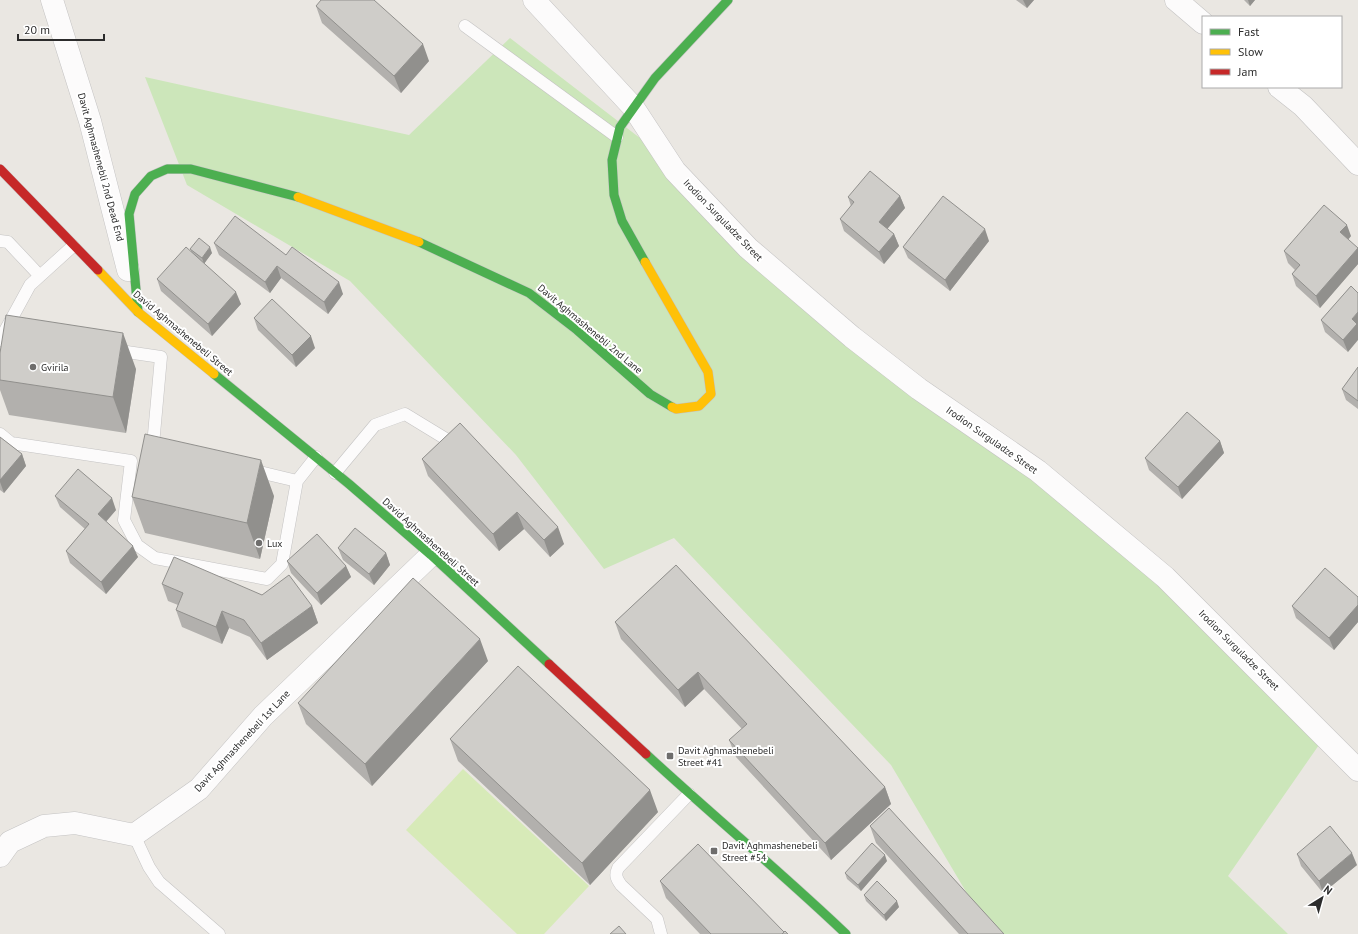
<svg xmlns="http://www.w3.org/2000/svg" width="1358" height="934" font-family="'PT Sans',sans-serif">
  <style>
    .green { fill: #cce6ba }
    .pitch { fill: #d7eab8 }
    .lines { fill: none; stroke-linecap: round; stroke-linejoin: round }
    .lane-casing { stroke: #c4c3c3; stroke-width: 13 }
    .street-casing { stroke: #c4c3c3; stroke-width: 23 }
    .fast-casing { stroke: #c4c3c3; stroke-width: 10 }
    .slow-casing { stroke: #c4c3c3; stroke-width: 10 }
    .jam-casing { stroke: #c4c3c3; stroke-width: 10 }
    .lane { stroke: #fcfbfb; stroke-width: 12 }
    .street { stroke: #fcfbfb; stroke-width: 22 }
    .fast { stroke: #4caf50; stroke-width: 9 }
    .slow { stroke: #ffc107; stroke-width: 9 }
    .jam { stroke: #c62828; stroke-width: 9 }
    .wall { fill: #b2b0ad }
    .shaded-wall { fill: #91908d }
    .building { fill: #cfcdc9; stroke: #91908d }
    .poi-dot { fill: #6e6d6c; stroke: #fff; stroke-width: 1.5 }
    .labels { text-anchor: middle; dominant-baseline: central; stroke-width: 4; stroke-linejoin: round; paint-order: stroke }
    .street-label { font-size: 10px; fill: #2c2c2c; stroke: #fff }
    .poi-label { font-size: 10px; fill: #2c2c2c; stroke: #fff; text-anchor: start }
  </style>
  <rect width="100%" height="100%" fill="#eae7e2"/>
  <!-- green -->
  <path class="green" d="M510,38L649,145L723,233L1168,579L1321,742L1228,876L1288,934H991L891,765L674,538L604,569L516,455L350,281L187,185L145,77L409,135Z"/>
  <!-- pitch -->
  <path class="pitch" d="M463,769L589,886L544,934H517L406,830Z"/>
  <g class="lines">
    <!-- lane casing -->
    <g class="lane-casing">
      <path id="lane" d="M465,26L617,137
        M0,241L8,242L40,276
        M0,340L30,285L73,246
        M113,350L161,357L153,445
        M0,434L11,443L131,461L124,520L137,545L155,558L267,579L282,564L297,481L316,457
        M251,470L297,481
        M335,473L375,425L405,414L446,439
        M134,835L149,867L159,882L219,934
        M661,934L657,919L621,885C616,878 615,875 618,868L689,794"/>
    </g>
    <!-- street casing -->
    <g class="street-casing">
      <path id="street" d="M52,0L90,121L128,270
        M534,0L633,107L675,171L748,248L852,337L919,389L1038,471L1165,577L1358,770
        M1176,0L1203,23
        M1279,87L1303,106L1358,164
        M0,856L10,842L44,826L75,823L134,835L199,789L263,716L431,555"/>
    </g>
    <!-- fast casing -->
    <g class="fast-casing">
      <path id="fast" d="M419,242L529,293L577,330L650,394L672,407
        M645,262L622,221L614,195L612,160L620,127L655,78L728,0
        M138,312L129,214L135,194L151,176L167,169H191L298,197
        M214,374L349,484L431,555L549,664
        M646,754C712,815 781,872 846,934"/>
    </g>
    <!-- slow casing -->
    <g class="slow-casing">
      <path id="slow" d="M298,197L419,242
        M645,262L708,372L711,394L699,406L676,409L672,407
        M98,270L138,312L214,374"/>
    </g>
    <!-- jam casing -->
    <g class="jam-casing">
      <path id="jam" d="M0,169L98,270
        M549,664L646,754"/>
    </g>
    <!-- lane -->
    <use href="#lane" class="lane"/>
    <!-- street -->
    <use href="#street" class="street"/>
    <!-- fast -->
    <use href="#fast" class="fast"/>
    <!-- slow -->
    <use href="#slow" class="slow"/>
    <!-- jam -->
    <use href="#jam" class="jam"/>
  </g>
  <!-- wall -->
  <path class="wall" d="M1016,0H1034L1027,8Z
    M1244,0H1255L1250,6Z
    M316,6L429,61L401,93L322,23Z
    M900,196L905,208L887,229L894,234L899,246L884,264L844,231L840,219L851,206L848,197Z
    M1351,236L1348,240L1358,248V264L1320,308L1296,286L1292,274L1295,270L1288,263L1284,251Z
    M989,241L950,291L908,258L903,247Z
    M214,243L286,255L343,294L328,314L281,278L270,293L219,255Z
    M190,249L212,253L204,263L241,304L212,336L161,291L157,279L191,251Z
    M1351,286L1348,352L1325,332L1321,320Z
    M254,318L315,348L296,367L258,330Z
    M0,353L136,369L126,433L9,415L0,390Z
    M1358,367V409L1346,400L1342,389Z
    M460,423L564,544L550,557L524,529L499,551L428,476L422,459Z
    M0,437L22,454L26,466L4,493L0,490Z
    M1220,441L1224,453L1182,499L1149,470L1145,458Z
    M55,496L116,510L106,522L138,557L106,594L70,563L66,551L85,529L60,507Z
    M274,496L260,559L145,533L132,497Z
    M338,548L386,553L390,565L374,585L343,560Z
    M287,561L346,566L351,577L321,605L291,573Z
    M676,565L885,787L891,804L831,860L736,757L729,740L742,729L704,689L685,707L621,639L615,622Z
    M162,584L262,595L312,606L318,623L267,660L250,637L229,628L222,644L182,627L176,610L178,605L168,601Z
    M1358,597V622L1334,650L1296,618L1292,606Z
    M488,661L372,786L306,724L298,703Z
    M450,739L658,812L590,885L458,761Z
    M870,826L1004,934H959L876,843Z
    M1297,854L1357,865L1323,893L1301,866Z
    M887,861L861,891L847,879L845,873Z
    M660,881L784,932L788,934H700L666,898Z
    M864,895L899,907L886,921L866,901Z"/>
  <!-- shaded-wall -->
  <path class="shaded-wall" d="M1023,0H1034L1027,8Z
    M1248,0H1255L1250,6Z
    M423,44L429,61L401,93L394,76Z
    M900,196L905,208L883,234L879,222Z
    M1347,225L1351,236L1344,244L1340,232Z
    M985,229L989,241L950,291L945,280Z
    M894,234L899,246L884,264L879,252Z
    M210,247L212,253L204,264L202,258Z
    M1358,248V264L1320,308L1316,296Z
    M277,266L281,278L270,293L265,282Z
    M339,282L343,294L328,314L324,302Z
    M236,292L241,304L212,336L208,324Z
    M1358,312V340L1348,352L1343,340L1352,319Z
    M123,333L136,369L126,433L113,397Z
    M311,336L315,348L296,367L292,355Z
    M1220,441L1224,453L1182,499L1178,487Z
    M22,454L26,466L4,493L0,482V480Z
    M261,460L274,496L260,559L247,523Z
    M112,498L116,510L102,526L98,514Z
    M517,512L524,529L499,551L493,534Z
    M558,527L564,544L550,557L544,540Z
    M133,546L138,557L106,594L101,582Z
    M386,553L390,565L374,585L369,574Z
    M346,566L351,577L321,605L317,593Z
    M1358,605V622L1334,650L1329,638Z
    M312,606L318,623L267,660L261,643Z
    M222,611L229,628L222,644L216,627Z
    M480,639L488,661L372,786L365,764Z
    M698,672L704,689L685,707L678,690Z
    M885,787L891,804L831,860L825,843Z
    M650,790L658,812L590,885L582,863Z
    M1352,853L1357,865L1323,893L1319,881Z
    M885,855L887,861L861,891L858,885Z
    M897,901L899,907L886,921L884,915Z"/>
  <!-- building -->
  <path class="building" d="M321,0H374L423,44L394,76L316,6Z
    M870,171L900,196L879,222L894,234L879,252L840,219L854,202L848,197Z
    M943,196L985,229L945,280L903,247Z
    M1324,205L1347,225L1340,232L1358,248L1316,296L1292,274L1300,265L1284,251Z
    M235,216L286,255L292,247L339,282L324,302L277,266L265,282L214,243Z
    M199,238L210,247L202,258L190,249Z
    M186,247L236,292L208,324L157,279Z
    M1351,286L1358,293V312L1352,319L1357,324L1343,340L1321,320Z
    M272,299L311,336L292,355L254,318Z
    M6,315L123,333L113,397L0,380V353Z
    M1358,367V401L1342,389Z
    M1187,412L1220,441L1178,487L1145,458Z
    M460,423L558,527L544,540L517,512L493,534L422,459Z
    M145,434L261,460L247,523L132,497Z
    M0,437L22,454L0,480Z
    M78,469L112,498L98,514L133,546L101,582L66,551L89,524L55,496Z
    M355,528L386,553L369,574L338,548Z
    M317,534L346,566L317,593L287,561Z
    M174,557L262,595L289,575L312,606L261,643L244,620L222,611L216,627L176,610L183,593L162,584Z
    M676,565L885,787L825,843L729,740L747,724L698,672L678,690L615,622Z
    M1325,568L1358,597V605L1329,638L1292,606Z
    M413,578L480,639L365,764L298,703Z
    M518,666L650,790L582,863L450,739Z
    M889,808L1004,934H968L870,826Z
    M1330,826L1352,853L1319,881L1297,854Z
    M872,843L885,855L858,885L845,873Z
    M698,844L784,932L782,934H711L660,881Z
    M877,881L897,901L884,915L864,895Z
    M619,926L626,934H610Z
    M785,931L788,934H782Z"/>
  <!-- markers -->
  <g class="poi-dot">
    <circle cx="33" cy="367" r="4"/>
    <circle cx="259" cy="543" r="4"/>
    <rect x="666" y="752" width="8" height="8" rx="2"/>
    <rect x="710" y="847" width="8" height="8" rx="2"/>
  </g>
  <g class="labels">
    <!-- street labels -->
    <g class="street-label">
      <text transform="translate(101 167) rotate(75)">Davit Aghmashenebli 2nd Dead End</text>
      <text transform="translate(723 220) rotate(46)">Irodion Surguladze Street</text>
      <text transform="translate(590 329) rotate(40)">Davit Aghmashenebli 2nd Lane</text>
      <text transform="translate(183 333) rotate(40)">David Aghmashenebeli Street</text>
      <text transform="translate(992 440) rotate(35)">Irodion Surguladze Street</text>
      <text transform="translate(431 542) rotate(42)">David Aghmashenebeli Street</text>
      <text transform="translate(1239 650) rotate(45)">Irodion Surguladze Street</text>
      <text transform="translate(242 741) rotate(-47)">Davit Aghmashenebeli 1st Lane</text>
    </g>
    <!-- poi labels -->
    <g class="poi-label">
      <text x="41" y="367">Gvirila</text>
      <text x="267" y="543">Lux</text>
      <text x="678" y="750">Davit Aghmashenebeli<tspan x="678" dy="12">Street #41</tspan></text>
      <text x="722" y="845">Davit Aghmashenebeli<tspan x="722" dy="12">Street #54</tspan></text>
    </g>
  </g>
  <!-- legend -->
  <rect x="1202" y="16" width="140" height="72" fill="#ffffff" stroke="#ababab"/>
  <rect x="1210" y="29" width="20" height="6" fill="#4caf50" stroke="#ababab"/>
  <text x="1238" y="36" font-size="12" fill="#2c2c2c">Fast</text>
  <rect x="1210" y="49" width="20" height="6" fill="#ffc107" stroke="#ababab"/>
  <text x="1238" y="56" font-size="12" fill="#2c2c2c">Slow</text>
  <rect x="1210" y="69" width="20" height="6" fill="#c62828" stroke="#ababab"/>
  <text x="1238" y="76" font-size="12" fill="#2c2c2c">Jam</text>
  <!-- north arrow -->
  <g transform="translate(1322 898) rotate(37)" stroke="#ffffff" stroke-width="3" paint-order="stroke">
  <path d="M0-3L7 15L0 10L-7 15Z" fill="#2c2c2c"/>
  <text y="-6" font-size="11" font-weight="bold" text-anchor="middle" fill="#2c2c2c">N</text>
  </g>
  <!-- scale -->
  <path d="M18 34v6h86v-6" fill="none" stroke="#2c2c2c" stroke-width="2"/>
  <text x="24" y="34" font-size="12" fill="#2c2c2c" stroke="#ffffff" stroke-width="3" paint-order="stroke">20 m</text>
</svg>
